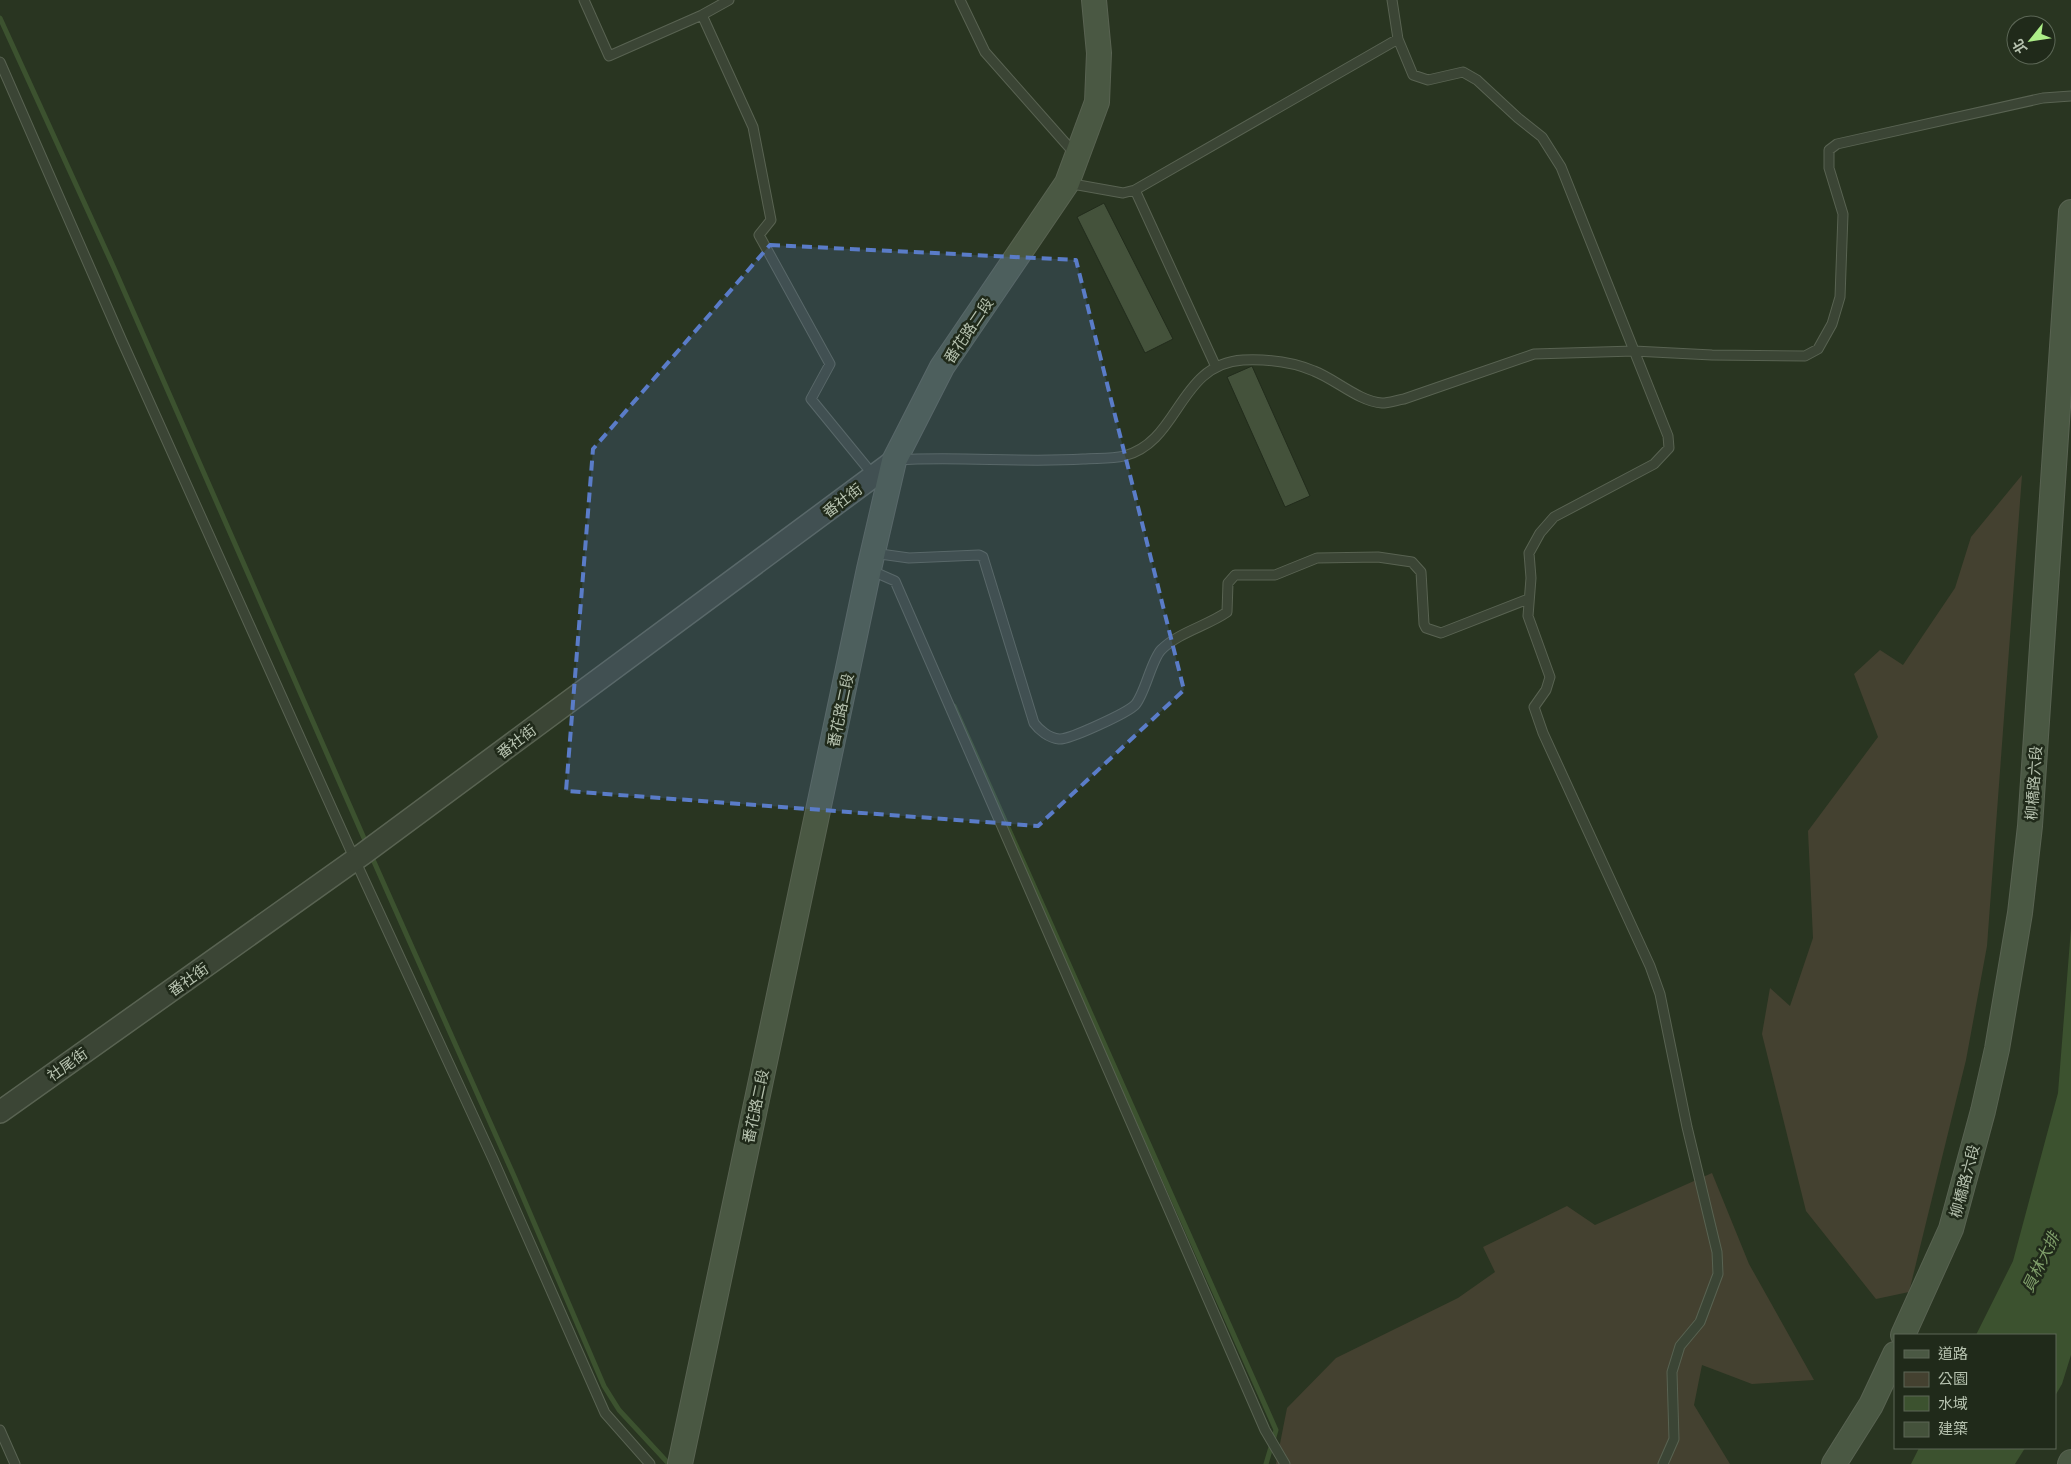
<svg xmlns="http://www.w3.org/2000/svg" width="2071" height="1464" font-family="Commissioner,'Noto Sans TC',sans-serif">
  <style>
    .green { fill: #444130 }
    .water { fill: #3c522f }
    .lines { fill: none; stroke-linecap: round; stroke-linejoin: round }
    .stream { stroke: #3c522f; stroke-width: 5 }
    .building { fill: #44523b; stroke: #222c1c }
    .service-casing { stroke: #596352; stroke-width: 11 }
    .tertiary-casing { stroke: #596352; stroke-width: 24 }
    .secondary-casing { stroke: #596352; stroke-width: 26 }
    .service { stroke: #3b4535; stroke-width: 9 }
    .tertiary { stroke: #3b4535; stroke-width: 21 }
    .secondary { stroke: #4a5843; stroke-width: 24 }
    .marked { fill: #5a7cc8; fill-opacity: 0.2; stroke: #5a7cc8; stroke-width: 4; stroke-dasharray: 10 6; stroke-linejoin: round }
    .labels { text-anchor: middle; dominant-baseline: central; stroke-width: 5; stroke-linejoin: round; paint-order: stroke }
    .street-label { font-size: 15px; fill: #b6c2af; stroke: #202a1a }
    .water-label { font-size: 16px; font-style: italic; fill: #7f9e6a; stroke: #202a1a }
  </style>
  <rect width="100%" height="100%" fill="#293521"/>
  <!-- green -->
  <path class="green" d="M2022,475L1987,946L1966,1060L1909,1292L1876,1299L1806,1211L1762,1034L1770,988L1790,1006L1813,938L1808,831L1878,737L1854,674L1880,650L1903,665L1955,588L1971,537Z
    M1712,1173L1749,1264L1814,1380L1752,1384L1702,1365L1694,1405L1730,1464H1276L1287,1408L1336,1358L1458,1298L1495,1272L1483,1247L1567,1206L1595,1225Z"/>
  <!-- water -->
  <path class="water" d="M2071,928V1355L2062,1384L2055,1396V1335H1976L2013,1261L2058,1093Z
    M1919,1448H2025L2015,1464H1911Z"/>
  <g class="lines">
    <!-- stream -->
    <path class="stream" d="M0,18L114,268L367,845
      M954,706L1276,1430L1266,1464
      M371,855L514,1176L604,1386L619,1410L668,1463"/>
  </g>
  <!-- building -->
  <path class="building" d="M1104,203L1173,339L1145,353L1077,217Z
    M1252,366L1310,496L1285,507L1227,377Z"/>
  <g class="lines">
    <!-- service casing -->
    <g class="service-casing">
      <path id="service" d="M584,0L609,56L702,15L753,127L771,220L759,235L830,364L811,399L874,476
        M960,0L985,52L1076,155
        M702,15L729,0
        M1398,39L1413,75L1428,80L1463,72L1477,80L1518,118L1542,137L1561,167L1668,436L1669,448L1654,464L1554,517L1540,533L1529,553L1531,578L1528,616L1550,677L1546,690L1534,707L1543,733L1650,966L1660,994L1687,1127L1717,1252L1718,1274L1700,1322L1680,1346L1672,1372L1674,1439L1663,1464
        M0,62L122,341L355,860L493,1159L605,1413L650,1464
        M1067,183L1123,193L1135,190L1398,39L1392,0
        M1135,190L1216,367
        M897,460C959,456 1021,463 1083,459C1096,458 1112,459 1124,456C1180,442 1178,364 1243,360C1266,359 1293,362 1314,371C1335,379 1360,402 1382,403C1389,403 1397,400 1404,399L1534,354L1634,351L1712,355L1805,356L1818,349L1832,324L1840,297L1843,214L1829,168V150L1837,144L2043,98L2071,96
        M873,553L909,558L979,555L983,557L1034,723C1039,730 1049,738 1059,739C1069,740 1127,713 1135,705C1145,694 1151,661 1161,650C1179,632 1207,626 1227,612L1228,583L1235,575H1275L1317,558L1378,557L1412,562L1421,572L1424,624L1426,628L1441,633L1528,599
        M870,570L895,581L1265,1430L1285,1464
        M0,1430L15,1464"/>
    </g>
    <!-- tertiary casing -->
    <g class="tertiary-casing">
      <path id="tertiary" d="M0,1112L363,854L894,461"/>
    </g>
    <!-- secondary casing -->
    <g class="secondary-casing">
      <path id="secondary" d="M1903,1335L1951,1229L1983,1111L1997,1049L2020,913L2030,826L2071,212
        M680,1464L869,569L894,461L942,367L1067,183L1097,102L1099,53L1094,0
        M1834,1464L1871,1405L1895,1354
        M2070,1464L2071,1462"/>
    </g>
    <!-- service -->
    <use href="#service" class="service"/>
    <!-- tertiary -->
    <use href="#tertiary" class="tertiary"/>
    <!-- secondary -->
    <use href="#secondary" class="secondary"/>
  </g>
  <!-- marked area -->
  <path class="marked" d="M770,245L1076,260L1184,690L1038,826L566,791L593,449Z"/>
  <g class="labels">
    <!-- street labels -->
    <g class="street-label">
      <text transform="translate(968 330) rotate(-56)">番花路二段</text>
      <text transform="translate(842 500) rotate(-37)">番社街</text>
      <text transform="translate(840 710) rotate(-78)">番花路二段</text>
      <text transform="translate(516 741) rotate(-37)">番社街</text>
      <text transform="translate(2033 783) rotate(-86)">柳橋路六段</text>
      <text transform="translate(188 979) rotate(-35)">番社街</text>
      <text transform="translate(67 1064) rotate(-35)">社尾街</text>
      <text transform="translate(755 1106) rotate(-78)">番花路二段</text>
      <text transform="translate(1964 1181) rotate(-75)">柳橋路六段</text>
    </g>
    <!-- water labels -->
    <g class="water-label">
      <text transform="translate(2040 1262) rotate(-64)">員林大排</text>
    </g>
  </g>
  <!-- legend -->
  <rect x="1894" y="1334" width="162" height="115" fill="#202a1a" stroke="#5c6756"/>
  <rect x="1904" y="1350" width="25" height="8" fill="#4a5843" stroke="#5c6756"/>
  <text x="1938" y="1359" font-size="15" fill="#b6c2af">道路</text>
  <rect x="1904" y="1372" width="25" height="15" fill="#444130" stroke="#5c6756"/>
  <text x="1938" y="1384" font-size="15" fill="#b6c2af">公園</text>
  <rect x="1904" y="1396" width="25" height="15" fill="#3c522f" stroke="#5c6756"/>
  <text x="1938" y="1409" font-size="15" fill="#b6c2af">水域</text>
  <rect x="1904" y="1422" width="25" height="15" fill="#44523b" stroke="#5c6756"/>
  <text x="1938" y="1434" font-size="15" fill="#b6c2af">建築</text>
  <!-- north arrow -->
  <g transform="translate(2031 40) rotate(240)"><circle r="24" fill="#202a1a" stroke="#5c6756"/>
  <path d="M0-4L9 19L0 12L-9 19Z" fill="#adee88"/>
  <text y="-8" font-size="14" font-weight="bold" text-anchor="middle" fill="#b6c2af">北</text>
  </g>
</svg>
